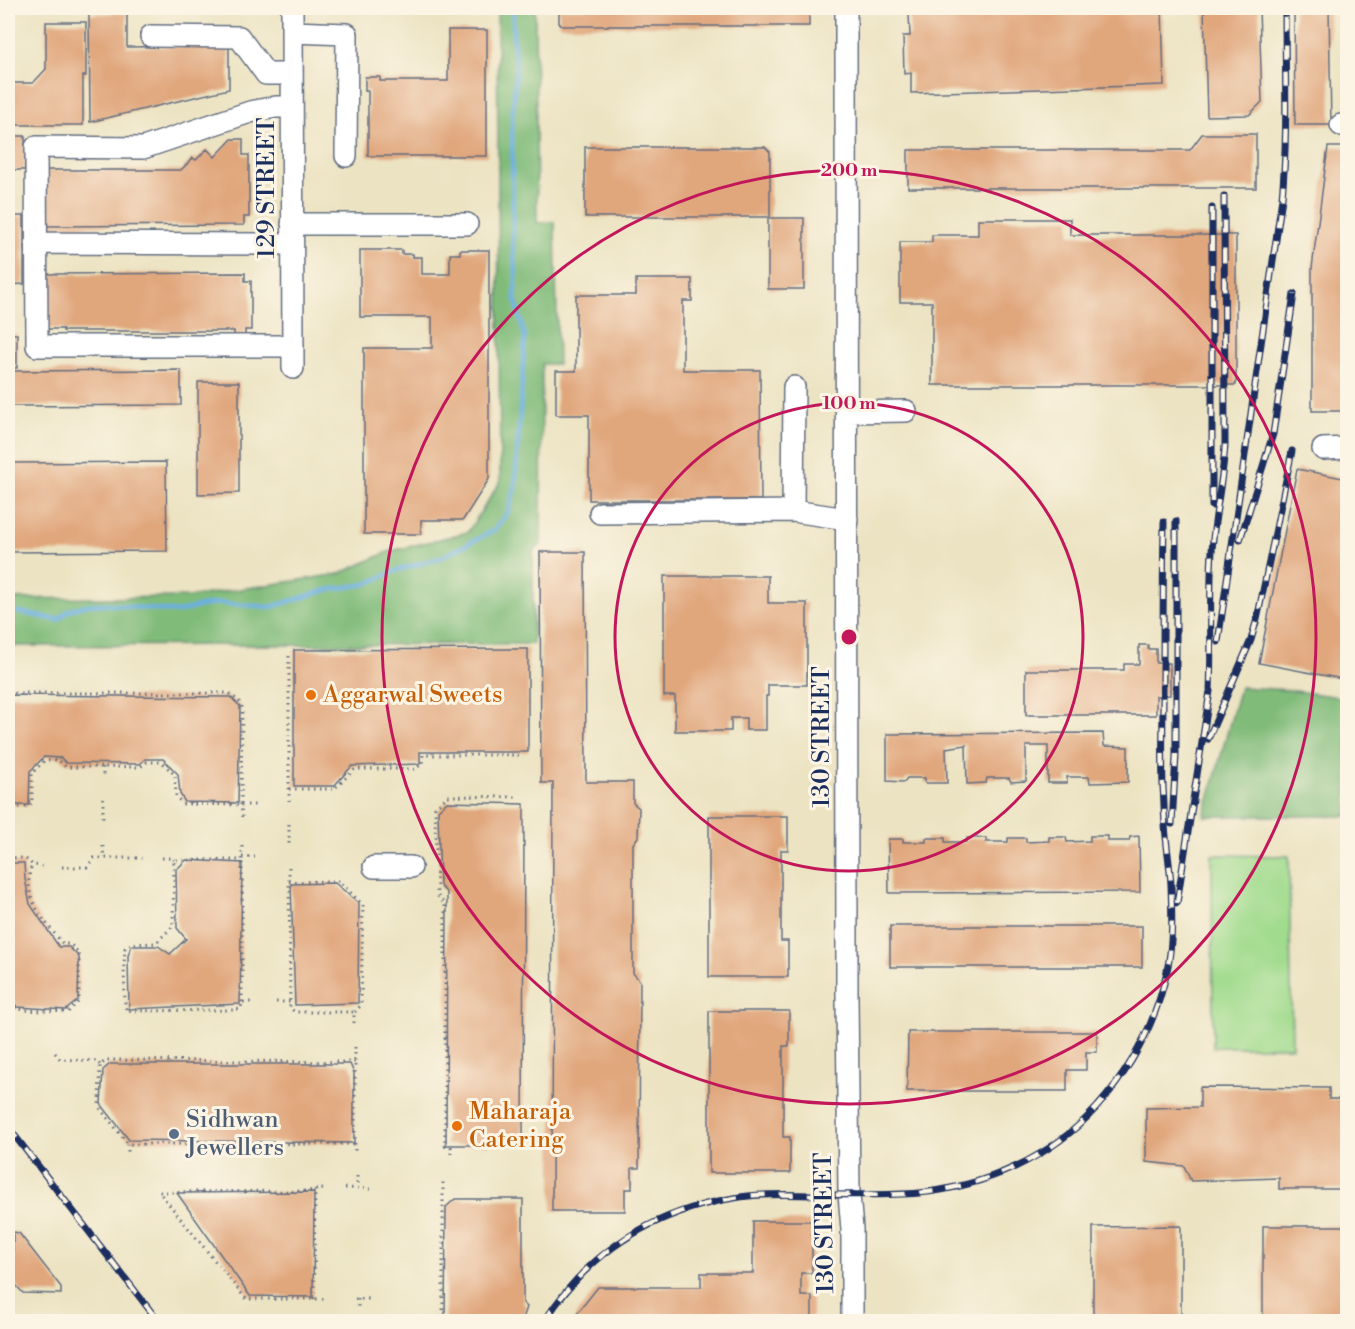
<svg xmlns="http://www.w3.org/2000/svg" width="1355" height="1329" font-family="'Libre Bodoni',serif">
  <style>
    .green { fill: #a1db8e; stroke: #5e8576; stroke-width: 1.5 }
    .forest { fill: #80bb79; stroke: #4e756c; stroke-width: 1.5 }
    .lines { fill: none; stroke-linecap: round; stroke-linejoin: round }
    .stream { stroke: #6aafe0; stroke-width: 4.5 }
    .building { fill: #e0a67b }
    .minor-casing { stroke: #646e81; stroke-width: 24 }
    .path { stroke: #646e81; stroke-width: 3; stroke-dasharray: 1.5 4.5; stroke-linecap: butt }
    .minor { stroke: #fff; stroke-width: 21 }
    .rail-casing { stroke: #1b2f5e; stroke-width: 7 }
    .rail { stroke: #fcf5e5; stroke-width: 4.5; stroke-dasharray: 14; stroke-linecap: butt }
    .ring { fill: none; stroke: #c2185b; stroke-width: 3 }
    .food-dot { fill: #e8710a; stroke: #fcf5e5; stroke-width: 2 }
    .service-dot { fill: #5c6f8a; stroke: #fcf5e5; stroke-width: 2 }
    .labels { text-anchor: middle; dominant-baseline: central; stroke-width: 6; stroke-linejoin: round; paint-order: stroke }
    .street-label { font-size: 24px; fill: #1b2f5e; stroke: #fcf5e5 }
    .food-label { font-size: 24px; fill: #c56008; stroke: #fcf5e5; text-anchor: start }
    .service-label { font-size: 24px; fill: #4e5e75; stroke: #fcf5e5; text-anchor: start }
    .centre { fill: #c2185b; stroke: #fcf5e5; stroke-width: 3 }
    .ring-label { font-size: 18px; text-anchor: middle; font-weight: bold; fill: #c2185b; stroke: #fcf5e5; stroke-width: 6; stroke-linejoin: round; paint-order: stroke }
  </style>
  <rect width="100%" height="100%" fill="#fcf5e5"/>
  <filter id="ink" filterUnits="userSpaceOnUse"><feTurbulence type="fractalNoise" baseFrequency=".0167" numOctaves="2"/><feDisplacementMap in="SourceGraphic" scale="12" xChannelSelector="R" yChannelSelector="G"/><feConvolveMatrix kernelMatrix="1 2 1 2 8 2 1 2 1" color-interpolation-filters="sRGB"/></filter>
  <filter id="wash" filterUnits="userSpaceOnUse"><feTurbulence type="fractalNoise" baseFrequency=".008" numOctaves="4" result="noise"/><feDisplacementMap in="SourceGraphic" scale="24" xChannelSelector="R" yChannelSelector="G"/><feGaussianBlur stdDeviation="1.35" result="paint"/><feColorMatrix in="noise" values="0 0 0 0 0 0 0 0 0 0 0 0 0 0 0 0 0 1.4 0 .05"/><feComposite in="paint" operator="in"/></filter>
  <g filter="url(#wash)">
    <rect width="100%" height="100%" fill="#ece3c2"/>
    <!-- green -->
    <path class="green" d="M1212,855L1289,856L1292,1047H1213Z"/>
    <!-- forest -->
    <path class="forest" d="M497,8H535L537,223L555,222L558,364H542L541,545L533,551V644L8,646V599L189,597L339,574L388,552L468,532L500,482Z
      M1240,687L1288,690L1347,698V816H1204Z"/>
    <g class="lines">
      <!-- stream -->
      <path class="stream" d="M8,610L58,620L69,610L87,605L105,604L178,612L201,606L219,603L271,607L327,590L366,584L398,570L440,558L493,531L508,512L515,488L525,337L515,298L516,274L513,249L512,120L516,66L513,36V8"/>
    </g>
    <g id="blocks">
      <!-- building -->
      <path class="building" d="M336,8H388V10L336,11Z
        M437,8H487V11H437Z
        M559,8H809V26H562L559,23Z
        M1112,8H1162L1164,85L911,93V73L904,74L903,36H910L909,14Z
        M1204,8H1259L1262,102L1249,115L1207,116Z
        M1294,9H1329L1331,125H1295Z
        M127,13V47L229,46V89L90,122L89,14Z
        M46,22H86V76H83V125H8V83H33L46,69Z
        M448,30H487V156H368V91H365V77H380V81H448Z
        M1202,134H1256V188H908V150H1190Z
        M8,136H25V170H8Z
        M232,139H243V155H249V217H244V225L43,226V170H181L193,158L196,160L207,149L215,157Z
        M585,147H765L770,152V218H804V289H768V217H585Z
        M1328,147H1348V411H1312V268Z
        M8,216H24V284L8,285Z
        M978,219H1070V235H1236V385H932V302H900V242H932V235H978Z
        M360,250H402V254H413V257H422V274H450V254H460V250H489V479L463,520H421V534H364V348H432V317H360Z
        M245,273V281H251V330H245V337H234V331H63V329H46V274Z
        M636,279H692V301H683V370H760L761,500H589V415H556V371H576V295H636Z
        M8,334H17V368H8Z
        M181,370V405L8,406V371Z
        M198,382H239V493L198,494Z
        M166,462L167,551L8,552V463Z
        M1297,469L1348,479V680L1259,663Z
        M540,552H585L586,782H633V803L639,808L638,837L633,844V973L640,981L639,1168H632V1189H625V1211H552L553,783H541Z
        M664,576H768V603H807V685H768V696H766V730H746V718H731V731H675V696H664Z
        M1139,645H1148V649H1156V663H1170V695L1156,696V715H1026V670H1124V664H1139Z
        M528,649V752H420V764L352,766L334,786H294V650Z
        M8,695L230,697L240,706L238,803L185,802L180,794L178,774L163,759H145L140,764L66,763L61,758L44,757L30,771L29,805H8Z
        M1103,733L1104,746L1128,747V782L1090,783L1089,777H1067V783H1048V746H1026V781L1011,782L1009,778H987L986,783L967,784L966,745L946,748L947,783H925V778H907L904,782L887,781V734Z
        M447,802L524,804L523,1145H446L447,893L440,886L438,810Z
        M709,816H788V850H781V941H788V977H709Z
        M1090,836H1108V841H1129L1130,837L1139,836L1140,892L889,893L888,839H903V842H926V838H945V842H966L967,838H986V842H1008V838H1026V842L1049,841V837H1066L1067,842L1090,841Z
        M186,860L242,863L240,1004L129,1009L128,956L131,946H158L170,954L186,939L177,928L176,870Z
        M8,863H24L25,879L30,904L59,947H69L79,957L78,1000L66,1010L17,1007L8,994Z
        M335,883L359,903L358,1003L295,1005L291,884Z
        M890,926H1142V967H890Z
        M709,1011H789V1046H783V1137H790V1173H709Z
        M908,1032H1097V1052H1086V1070H1067V1091H907Z
        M110,1064H350L354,1073V1143L129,1140L101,1104L103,1070Z
        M1200,1087L1329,1088V1099H1348V1189H1279V1178L1191,1181L1184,1166L1146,1162V1108L1200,1107Z
        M314,1192L313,1297L250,1296L177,1193Z
        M455,1199H523V1303L527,1307L522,1322H445L446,1207Z
        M753,1221H812V1273H801V1296H812V1322H575V1316L598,1287H701V1273H753Z
        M1181,1226V1322H1093V1227Z
        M1263,1226H1348V1322H1263Z
        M13,1232L19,1233L61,1287V1294L23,1293L13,1282Z"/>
    </g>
  </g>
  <g filter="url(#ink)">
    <use href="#blocks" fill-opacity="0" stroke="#646e81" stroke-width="1.5"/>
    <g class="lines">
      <!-- minor casing -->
      <g class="minor-casing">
        <path id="minor" d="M292,8L293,368
          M846,8L847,995L849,1194L852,1229V1322
          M292,32L347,34L346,156
          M151,36L239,37L266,74H292
          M292,107H276L250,112L143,148L36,147L37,346H293
          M1341,125H1348
          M292,224H467
          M36,243L292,244
          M847,412L906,411
          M1323,449L1348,448
          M793,511L794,387
          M600,513L793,511L847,519
          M374,867H411"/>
      </g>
      <!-- path -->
      <path class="path" d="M289,656V801
        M8,693H229L242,704L241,805L183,804L176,797L175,775L162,762H147L140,767H66L58,760L44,761L32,773V804L27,807H8
        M103,767V779
        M289,789H334L355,769H415L422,764L423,755H523
        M103,798V822
        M242,817L241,805H255
        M289,824V844
        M103,846L104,858
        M242,846V860H174L173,926L156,943L131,944L125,948L124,966L125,1006L127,1011L233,1010L241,1009L242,1002H252
        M242,857H255
        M8,858C17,858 27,856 32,865L42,866
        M162,858H172L174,860
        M62,867H87L94,858H142
        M289,867L290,1008L295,1012H354V1023
        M289,882L339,881L363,905L361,1005L355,1012
        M8,998L15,1008L24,1010L68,1012L79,1001V953L70,944H63C45,921 20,897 32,865
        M242,1002V860
        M276,1002H290
        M355,1047V1155
        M55,1053L60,1059L97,1061L100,1065
        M355,1062L107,1060L100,1065L99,1107L128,1144H356
        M128,1144V1156
        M451,1154V1147L445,1146V905L437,895L435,807L448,796L517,797
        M357,1176V1188
        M345,1188L370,1189
        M323,1189L306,1191L159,1192L246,1299H324
        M314,1299L315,1190
        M355,1299H369
        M358,1299V1310
        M443,1322V1179"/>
      <!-- minor -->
      <use href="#minor" class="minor"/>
      <!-- rail casing -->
      <g class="rail-casing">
        <path id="rail" d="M1212,208V506
          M1240,540L1273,434L1294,294
          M1218,642L1282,198C1288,135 1285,71 1285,8
          M1208,739L1251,640L1258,615L1292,451
          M1172,824L1176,756V521
          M1177,903L1210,691C1212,645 1209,598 1212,551C1214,516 1223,481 1225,445L1224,196
          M8,1127L159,1322
          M544,1322C590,1249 656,1210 740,1197C766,1193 794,1195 820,1195C853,1194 886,1196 919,1193C986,1186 1051,1158 1097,1107C1132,1068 1156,1022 1167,971C1173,943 1172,914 1171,885C1170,865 1166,844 1165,824C1164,812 1164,799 1163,787C1162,756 1163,725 1163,695C1163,637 1163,580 1164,522"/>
      </g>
      <!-- rail -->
      <use href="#rail" class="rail"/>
    </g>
  </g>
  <!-- distance rings -->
  <g class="ring">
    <circle cx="849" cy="637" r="234"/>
    <circle cx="849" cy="637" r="467"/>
  </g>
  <!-- markers -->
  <g class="food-dot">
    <circle cx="311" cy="695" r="6"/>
    <circle cx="457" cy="1126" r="6"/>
  </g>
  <circle class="service-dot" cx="174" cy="1134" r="6"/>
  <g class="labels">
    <!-- street labels -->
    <g class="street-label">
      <text transform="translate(267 188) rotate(-90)">129 STREET</text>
      <text transform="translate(822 737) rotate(-90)">130 STREET</text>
      <text transform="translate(825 1223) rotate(-91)">130 STREET</text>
    </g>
    <!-- food labels -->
    <g class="food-label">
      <text x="323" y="695">Aggarwal Sweets</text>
      <text x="469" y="1112">Maharaja<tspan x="469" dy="28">Catering</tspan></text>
    </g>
    <!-- service labels -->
    <g class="service-label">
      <text x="186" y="1120">Sidhwan<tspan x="186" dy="28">Jewellers</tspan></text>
    </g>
  </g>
  <circle cx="849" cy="637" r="9" class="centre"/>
  <g class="ring-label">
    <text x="849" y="176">200 m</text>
    <text x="849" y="409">100 m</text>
  </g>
  <!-- margin -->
  <rect width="1355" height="1329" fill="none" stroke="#fcf5e5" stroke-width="30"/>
</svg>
